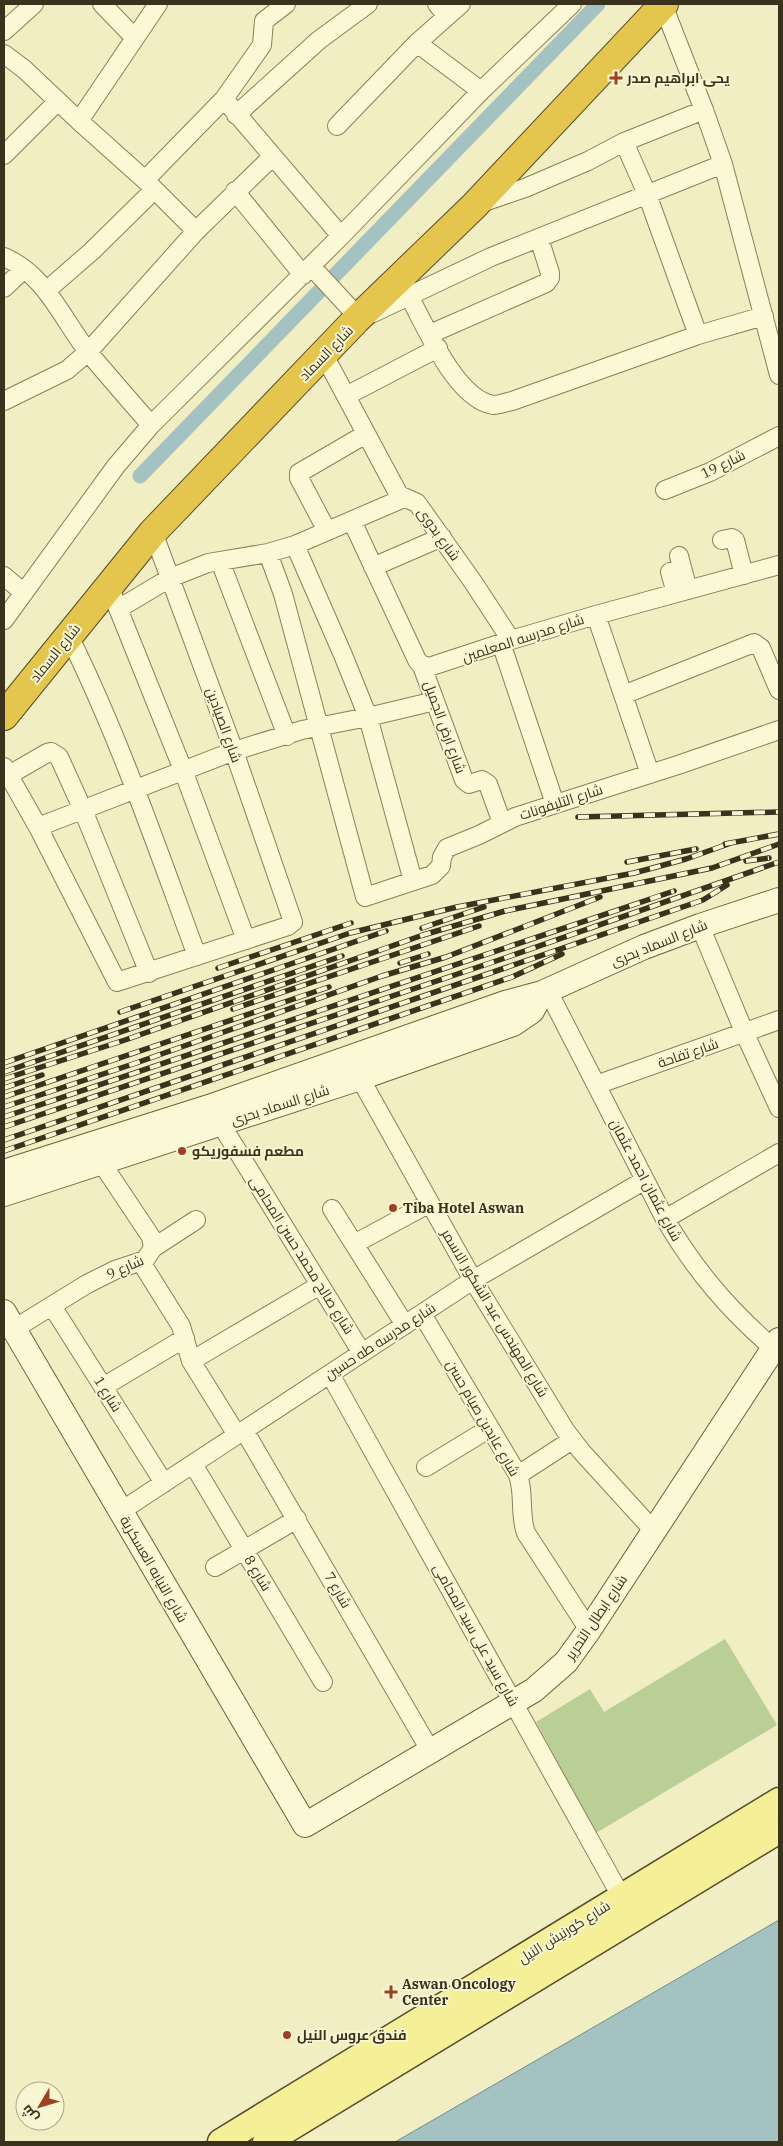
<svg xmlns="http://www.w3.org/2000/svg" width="783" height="2146" font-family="'IBM Plex Serif',Cairo,serif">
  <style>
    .green { fill: #bacf95 }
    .water { fill: #a4c2c1; stroke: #6b9191 }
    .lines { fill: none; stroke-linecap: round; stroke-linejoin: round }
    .canal { stroke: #a4c2c1; stroke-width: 15 }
    .street-casing { stroke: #8b7f58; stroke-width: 20 }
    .secondary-casing { stroke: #6d603b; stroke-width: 26 }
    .primary-casing { stroke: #584c2c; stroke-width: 29 }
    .highway-casing { stroke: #584c2c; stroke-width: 30 }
    .street { stroke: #faf8d5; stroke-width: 18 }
    .secondary { stroke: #faf8d5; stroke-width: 24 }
    .primary { stroke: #f5ef97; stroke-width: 26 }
    .highway { stroke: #e4c64e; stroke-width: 28 }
    .rail-casing { stroke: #3a321d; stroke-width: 5.5 }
    .rail { stroke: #f7f5d2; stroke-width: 4; stroke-dasharray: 11; stroke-linecap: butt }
    .poi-dot { fill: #9d4125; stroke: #f7f5d2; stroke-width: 2 }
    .labels { text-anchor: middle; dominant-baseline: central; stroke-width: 4; stroke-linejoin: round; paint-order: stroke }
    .poi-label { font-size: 14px; font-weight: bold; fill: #3a321d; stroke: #f7f5d2; text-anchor: start }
    .street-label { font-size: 14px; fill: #3a321d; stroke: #f7f5d2 }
  </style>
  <rect width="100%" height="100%" fill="#f0eec2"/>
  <!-- green -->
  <path class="green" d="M725,1639L777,1725L596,1833L536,1722L590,1689L604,1712Z"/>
  <!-- water -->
  <path class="water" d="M779,1920V2142H395Z"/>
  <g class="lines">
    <!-- canal -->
    <path class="canal" d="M140,476L598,4"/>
    <!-- street casing -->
    <g class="street-casing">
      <path id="street" d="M102,4L134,37
        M437,4L447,16
        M663,5L704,110L723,164L779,375
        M4,31L34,4
        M417,43L461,4
        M4,54L24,69L79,121L145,180L196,231
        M224,99L341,236
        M236,115L319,40L368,4
        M79,121L158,4
        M337,126L417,43L481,91
        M624,142L647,194L698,335
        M4,155L58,101
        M145,180L224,99L262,45L264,21L286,4
        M235,191L303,275
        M481,203L525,188L588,161L624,142L704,110
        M4,257C46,275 62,319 89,353C109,377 130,401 151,425
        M311,266L359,318
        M4,288L24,269
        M46,291L92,251L154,190
        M409,296C426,327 456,399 493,405C499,405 507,402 512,401L698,335L764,316
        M373,313L491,257L723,164
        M430,334L546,283L550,278V273L539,238
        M324,355L399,495L417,503L473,582L511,640
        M346,396L438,348
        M4,401L67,370L88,352L196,231L272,157
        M665,490L710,472L779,436
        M352,521L417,660L420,664L429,667L511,640L596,615L779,565
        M327,531L299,478V473L366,434
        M722,540L732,538L735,540L744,575
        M295,545L343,655L368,717L413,881
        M268,553L283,594L365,897L432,875L441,866L442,857L447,848L479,835L515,817L678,765L779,730
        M679,556L688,590
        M220,561L287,736
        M373,567L442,537
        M670,572L676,593
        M4,576L24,593
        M109,586L183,770L246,940
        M118,609L170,578L208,563L268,553L295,545L404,498
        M596,615L650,774
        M4,620L116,466L151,425L341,236L481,91L572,4
        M69,636C120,739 157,848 197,956
        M501,643L555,804
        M422,666L464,780L469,784L482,780L488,784L502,823
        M623,695L754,643L761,648L779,690
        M4,767L38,827L117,982L288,926L293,922L234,751L153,532
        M9,775L47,753L51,752L59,757L83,810L149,973
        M38,827L234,751L302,730L368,717L435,701
        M700,926L745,1034L779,1108
        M548,991L665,1219C695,1270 728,1309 773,1348
        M360,1078L473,1280L565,1430L581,1451L654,1531
        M596,1085L779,1020
        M214,1113L362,1353
        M332,1209L405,1325
        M665,1219L779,1153
        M354,1244L430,1203
        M153,1248L196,1220
        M141,1262L181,1326L191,1361L237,1435
        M52,1306L164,1483
        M422,1314L518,1475C525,1495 519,1514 526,1533L589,1630
        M14,1329L87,1284L115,1270L145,1260L153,1248L151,1237L95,1153
        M191,1361L320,1285
        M330,1374L621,1896
        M103,1387L185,1338
        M244,1430L430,1750
        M193,1464L323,1682
        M426,1467L490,1428
        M518,1475L572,1440
        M121,1511L473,1280L645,1180
        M215,1567L297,1519"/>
    </g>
    <!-- secondary casing -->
    <g class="secondary-casing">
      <path id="secondary" d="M4,1172L209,1107L505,1003L542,993L644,947L700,926L779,900
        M4,1194L360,1078L513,1024L532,1011L542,993
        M4,1312L305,1825L534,1690L566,1662L589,1630L779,1340"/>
    </g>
    <!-- primary casing -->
    <g class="primary-casing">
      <path id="primary" d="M221,2142L779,1801
        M266,2142L779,1830"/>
    </g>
    <!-- highway casing -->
    <g class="highway-casing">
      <path id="highway" d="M4,716L153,532L356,320L474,206L664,4"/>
    </g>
    <!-- street -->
    <use href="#street" class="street"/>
    <!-- secondary -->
    <use href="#secondary" class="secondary"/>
    <!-- primary -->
    <use href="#primary" class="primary"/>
    <!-- highway -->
    <use href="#highway" class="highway"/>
    <!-- rail casing -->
    <g class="rail-casing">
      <path id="rail" d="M578,817L779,812
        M725,844L779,834
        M746,861L769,858
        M627,862L696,849
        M422,928L484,907
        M400,963L428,954
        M218,968L351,923
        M233,1009L479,926
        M120,1012L350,933L457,907L634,873L686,859L731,843
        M4,1063L386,931
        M4,1072L342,956
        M4,1079L125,1040L423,935L505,911L712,868L779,844
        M4,1088L42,1075
        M4,1097L329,987
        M4,1107L136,1063L382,976L446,957L600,897
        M4,1117L674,891
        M4,1127L502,959L779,862
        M4,1140L703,900L727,885
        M4,1151L512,977L562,954"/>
    </g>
    <!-- rail -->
    <use href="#rail" class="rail"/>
  </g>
  <!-- markers -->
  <g class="poi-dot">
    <path d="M613.5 70.5h5v5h5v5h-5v5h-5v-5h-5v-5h5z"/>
    <circle cx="182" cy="1151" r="5"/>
    <circle cx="393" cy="1208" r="5"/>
    <path d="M388.5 1984.5h5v5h5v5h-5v5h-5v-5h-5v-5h5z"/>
    <circle cx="287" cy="2035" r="5"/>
  </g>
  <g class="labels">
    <!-- poi labels -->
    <g class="poi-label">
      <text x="627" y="78">يحى ابراهيم صدر</text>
      <text x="192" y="1151">مطعم فسفوريكو</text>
      <text x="403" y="1208">Tiba Hotel Aswan</text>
      <text x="402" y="1984">Aswan Oncology<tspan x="402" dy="16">Center</tspan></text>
      <text x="297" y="2035">فندق عروس النيل</text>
    </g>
    <!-- street labels -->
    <g class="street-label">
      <text transform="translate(326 353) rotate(-46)">شارع السماد</text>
      <text transform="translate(723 464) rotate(-26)">شارع 19</text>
      <text transform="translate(439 534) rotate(54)">شارع بدوى</text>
      <text transform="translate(523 638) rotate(-18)">شارع مدرسه المعلمين</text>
      <text transform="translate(55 653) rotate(-51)">شارع السماد</text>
      <text transform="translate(224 725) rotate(70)">شارع الصيادين</text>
      <text transform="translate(445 727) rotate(70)">شارع ارض الجميل</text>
      <text transform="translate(561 802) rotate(-18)">شارع التليفونات</text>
      <text transform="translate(659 943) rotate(-22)">شارع السماد بحرى</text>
      <text transform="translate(688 1053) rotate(-19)">شارع تفاحة</text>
      <text transform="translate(280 1105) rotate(-18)">شارع السماد بحرى</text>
      <text transform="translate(646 1180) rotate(62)">شارع عثمان احمد عثمان</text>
      <text transform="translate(302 1255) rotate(58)">شارع صالح محمد حسن المحامى</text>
      <text transform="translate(125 1267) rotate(-24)">شارع 9</text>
      <text transform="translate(495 1313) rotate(59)">شارع المهندس عبد الشكور الاسمر</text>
      <text transform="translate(380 1341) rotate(-33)">شارع مدرسه طه حسين</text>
      <text transform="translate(108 1394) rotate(58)">شارع 1</text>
      <text transform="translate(483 1418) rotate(60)">شارع عابدين صيام حسن</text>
      <text transform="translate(154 1569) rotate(60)">شارع النيابه العسكرية</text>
      <text transform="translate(258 1573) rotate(59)">شارع 8</text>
      <text transform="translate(338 1590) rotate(60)">شارع 7</text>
      <text transform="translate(596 1617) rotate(-56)">شارع ابطال التحرير</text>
      <text transform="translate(476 1635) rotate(61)">شارع سيد على سيد المحامى</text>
      <text transform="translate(564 1932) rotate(-32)">شارع كورنيش النيل</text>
    </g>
  </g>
  <!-- border -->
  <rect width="783" height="2146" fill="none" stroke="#3a321d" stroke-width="10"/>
  <!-- north arrow -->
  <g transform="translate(40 2106) rotate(232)"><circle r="24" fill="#f7f5d2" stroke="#aba78a"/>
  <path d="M0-4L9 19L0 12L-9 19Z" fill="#9d4125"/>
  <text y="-8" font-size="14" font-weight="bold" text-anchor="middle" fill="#3a321d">ش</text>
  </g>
</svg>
